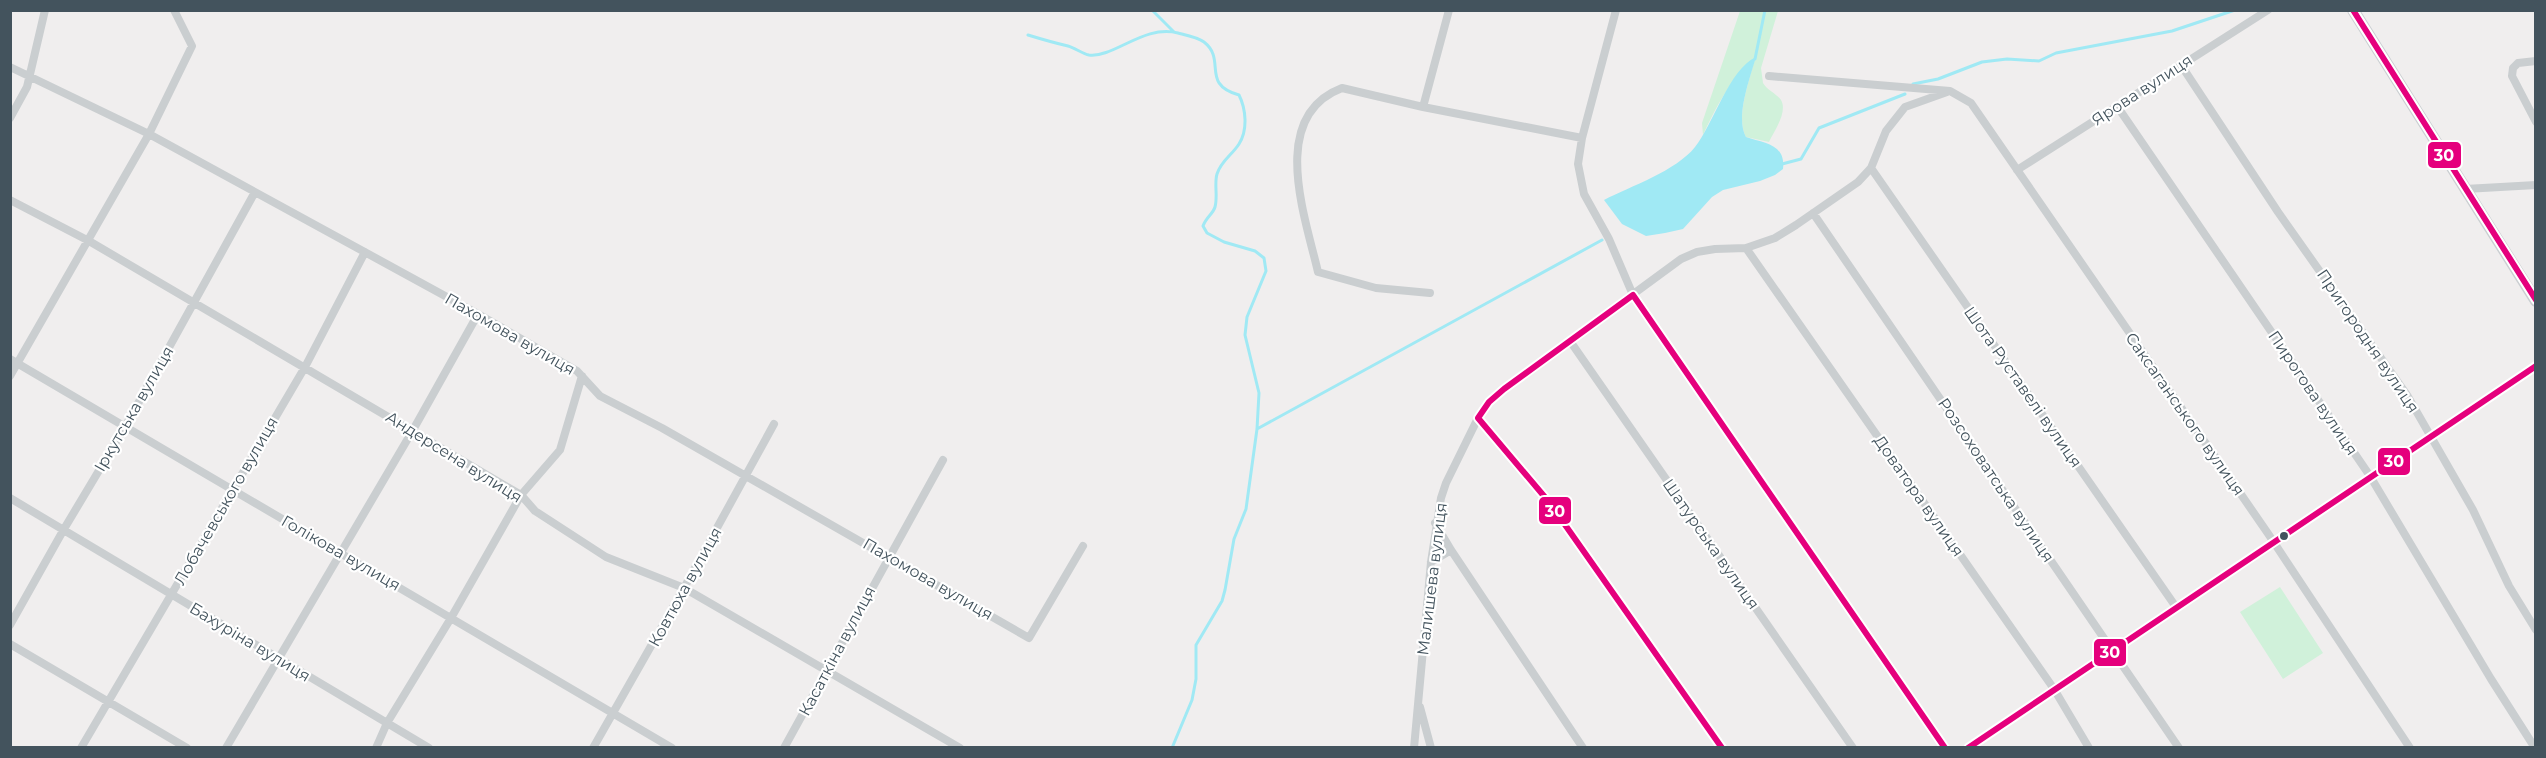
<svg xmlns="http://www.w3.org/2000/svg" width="2546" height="758" font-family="Montserrat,sans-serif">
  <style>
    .green { fill: #d0f1da }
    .water { fill: #a0e9f4 }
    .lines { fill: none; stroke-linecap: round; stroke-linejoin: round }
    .stream { stroke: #a0e9f4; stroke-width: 3 }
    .minor { stroke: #caced0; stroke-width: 8 }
    .secondary { stroke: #cbcfd2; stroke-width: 12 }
    .bus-1-casing { stroke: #fff; stroke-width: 10 }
    .bus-1 { stroke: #e5007d; stroke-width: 6 }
    .bus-dot { fill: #43535d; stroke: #fff; stroke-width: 2 }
    .labels { text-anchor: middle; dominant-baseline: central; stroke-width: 4.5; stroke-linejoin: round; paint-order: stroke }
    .street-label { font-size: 16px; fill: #43535d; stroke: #fff }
    .line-badge { stroke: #fff; stroke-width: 2 }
    .badge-label { font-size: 16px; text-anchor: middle; font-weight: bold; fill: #fff }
  </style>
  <rect width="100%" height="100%" fill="#f0eeee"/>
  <!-- green -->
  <path class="green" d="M1740,11H1778L1761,68L1763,83C1767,90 1777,94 1781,100C1788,112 1774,131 1769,142L1746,137C1735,118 1750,79 1755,58C1731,78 1716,107 1703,135L1702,123Z
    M2280,587L2323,653L2283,679L2240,612Z"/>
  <!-- water -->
  <path class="water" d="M1756,57C1750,78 1735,118 1746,137C1764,143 1786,144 1783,169L1775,175L1760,181L1723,190L1712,197L1683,229L1665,233L1646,236L1622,224L1604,200C1631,186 1676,171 1695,147C1713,125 1729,69 1756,57Z"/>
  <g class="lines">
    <!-- stream -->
    <path class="stream" d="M1152,10L1174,32
      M1028,35C1041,39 1055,43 1068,46C1075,48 1083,54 1089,55C1114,58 1144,24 1178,33C1186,35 1197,37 1204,42C1227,60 1200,84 1239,95C1246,109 1248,130 1239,144C1232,155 1221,161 1217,174C1214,184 1218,196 1215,207C1213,214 1206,217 1203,226L1207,233L1224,242L1255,251L1264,258L1266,271L1247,317L1245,335L1259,393L1257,429L1246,509L1234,539L1225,590L1222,601L1196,645V679L1192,700L1172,748
      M1755,59L1765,10
      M1913,84L1938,79L1982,62L2007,59L2039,61L2056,53L2172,31L2235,10
      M1782,164L1801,159L1819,128L1905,94
      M1257,429L1602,240"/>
    <!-- minor -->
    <path class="minor" d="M1616,10L1582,138L1578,164L1584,194L1609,239L1633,295L1945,748
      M2536,61L2518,63L2513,68L2512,76L2536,122
      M2181,65L2278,212L2407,395L2473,510L2509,586L2536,630
      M10,67L149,134L478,314L577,371L600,396L662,428L1029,638L1083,546
      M1769,76L1950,91L1971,103L2269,535L2410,748
      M2117,106L2370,476L2491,679L2535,748
      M1423,107L1449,10
      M10,118L27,87L45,10
      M1871,168L2176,607
      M2017,170L2268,10
      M2465,189L2536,185
      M10,200L89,241L521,495L535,511L606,557L684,588L960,748
      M1813,213L2179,748
      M1746,248L2054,689L2089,748
      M1430,293L1376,288L1318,272C1305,216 1268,116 1342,88L1423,107L1582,138
      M1570,341L1853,748
      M10,359L672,748
      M10,376L149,134L192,46L174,10
      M1478,418L1549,502L1722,748
      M10,498L429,748
      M1435,523L1451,550L1583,748
      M1431,562L1451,550
      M10,625L64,529L125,427L255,192
      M10,644L187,748
      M1420,707L1431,748
      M81,748L305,367L365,252
      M226,748L413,430L478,314
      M376,748L387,723L451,618L521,495L560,450L582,376
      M593,748L684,588L774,424
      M784,748L943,460
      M1414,748L1431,562L1441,498L1446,483L1478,418L1489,402L1504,389L1681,259L1697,252L1715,249L1746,248L1775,238L1796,225L1858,182L1871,168L1886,131L1905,107L1947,92
      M1967,748L2536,366"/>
    <!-- secondary -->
    <path class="secondary" d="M2353,10L2536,301"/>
    <!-- bus-1 casing -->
    <g class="bus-1-casing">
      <path id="bus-1" d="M2353,10L2536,300
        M1722,748L1549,502L1478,418L1489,402L1504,389L1633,295L1945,748
        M1968,748L2536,366"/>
    </g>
    <!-- bus-1 -->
    <use href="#bus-1" class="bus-1"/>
  </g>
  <!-- markers -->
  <circle class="bus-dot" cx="2284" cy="536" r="5"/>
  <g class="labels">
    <!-- street labels -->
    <g class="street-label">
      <text transform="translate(2142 90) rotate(-33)">Ярова вулиця</text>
      <text transform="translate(510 334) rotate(30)">Пахомова вулиця</text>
      <text transform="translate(2368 341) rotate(56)">Пригородня вулиця</text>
      <text transform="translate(2023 387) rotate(55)">Шота Руставелі вулиця</text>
      <text transform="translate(2313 393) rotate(56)">Пирогова вулиця</text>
      <text transform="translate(134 409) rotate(-60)">Іркутська вулиця</text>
      <text transform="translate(2185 414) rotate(55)">Саксаганського вулиця</text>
      <text transform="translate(454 457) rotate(32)">Андерсена вулиця</text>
      <text transform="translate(1996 480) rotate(56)">Розсоховатська вулиця</text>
      <text transform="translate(1919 496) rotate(55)">Доватора вулиця</text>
      <text transform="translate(226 501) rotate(-60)">Лобачевського вулиця</text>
      <text transform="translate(1711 544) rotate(55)">Шатурська вулиця</text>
      <text transform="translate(341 553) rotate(30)">Голікова вулиця</text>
      <text transform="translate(928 579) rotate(30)">Пахомова вулиця</text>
      <text transform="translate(1432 579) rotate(-83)">Малишева вулиця</text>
      <text transform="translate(685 587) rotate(-61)">Ковтюха вулиця</text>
      <text transform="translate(250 642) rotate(31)">Бахуріна вулиця</text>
      <text transform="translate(837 651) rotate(-62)">Касаткіна вулиця</text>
    </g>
  </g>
  <g class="line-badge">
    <rect x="2427" y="141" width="35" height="28" rx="6" fill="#e5007d"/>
    <rect x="2377" y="447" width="34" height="29" rx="6" fill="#e5007d"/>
    <rect x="1538" y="496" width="34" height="29" rx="6" fill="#e5007d"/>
    <rect x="2093" y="638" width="34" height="29" rx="6" fill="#e5007d"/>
  </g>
  <g class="badge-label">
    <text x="2444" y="161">30</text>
    <text x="2394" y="467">30</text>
    <text x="1555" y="517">30</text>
    <text x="2110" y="658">30</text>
  </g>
  <!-- border -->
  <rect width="2546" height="758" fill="none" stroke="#43535d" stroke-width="24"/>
</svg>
